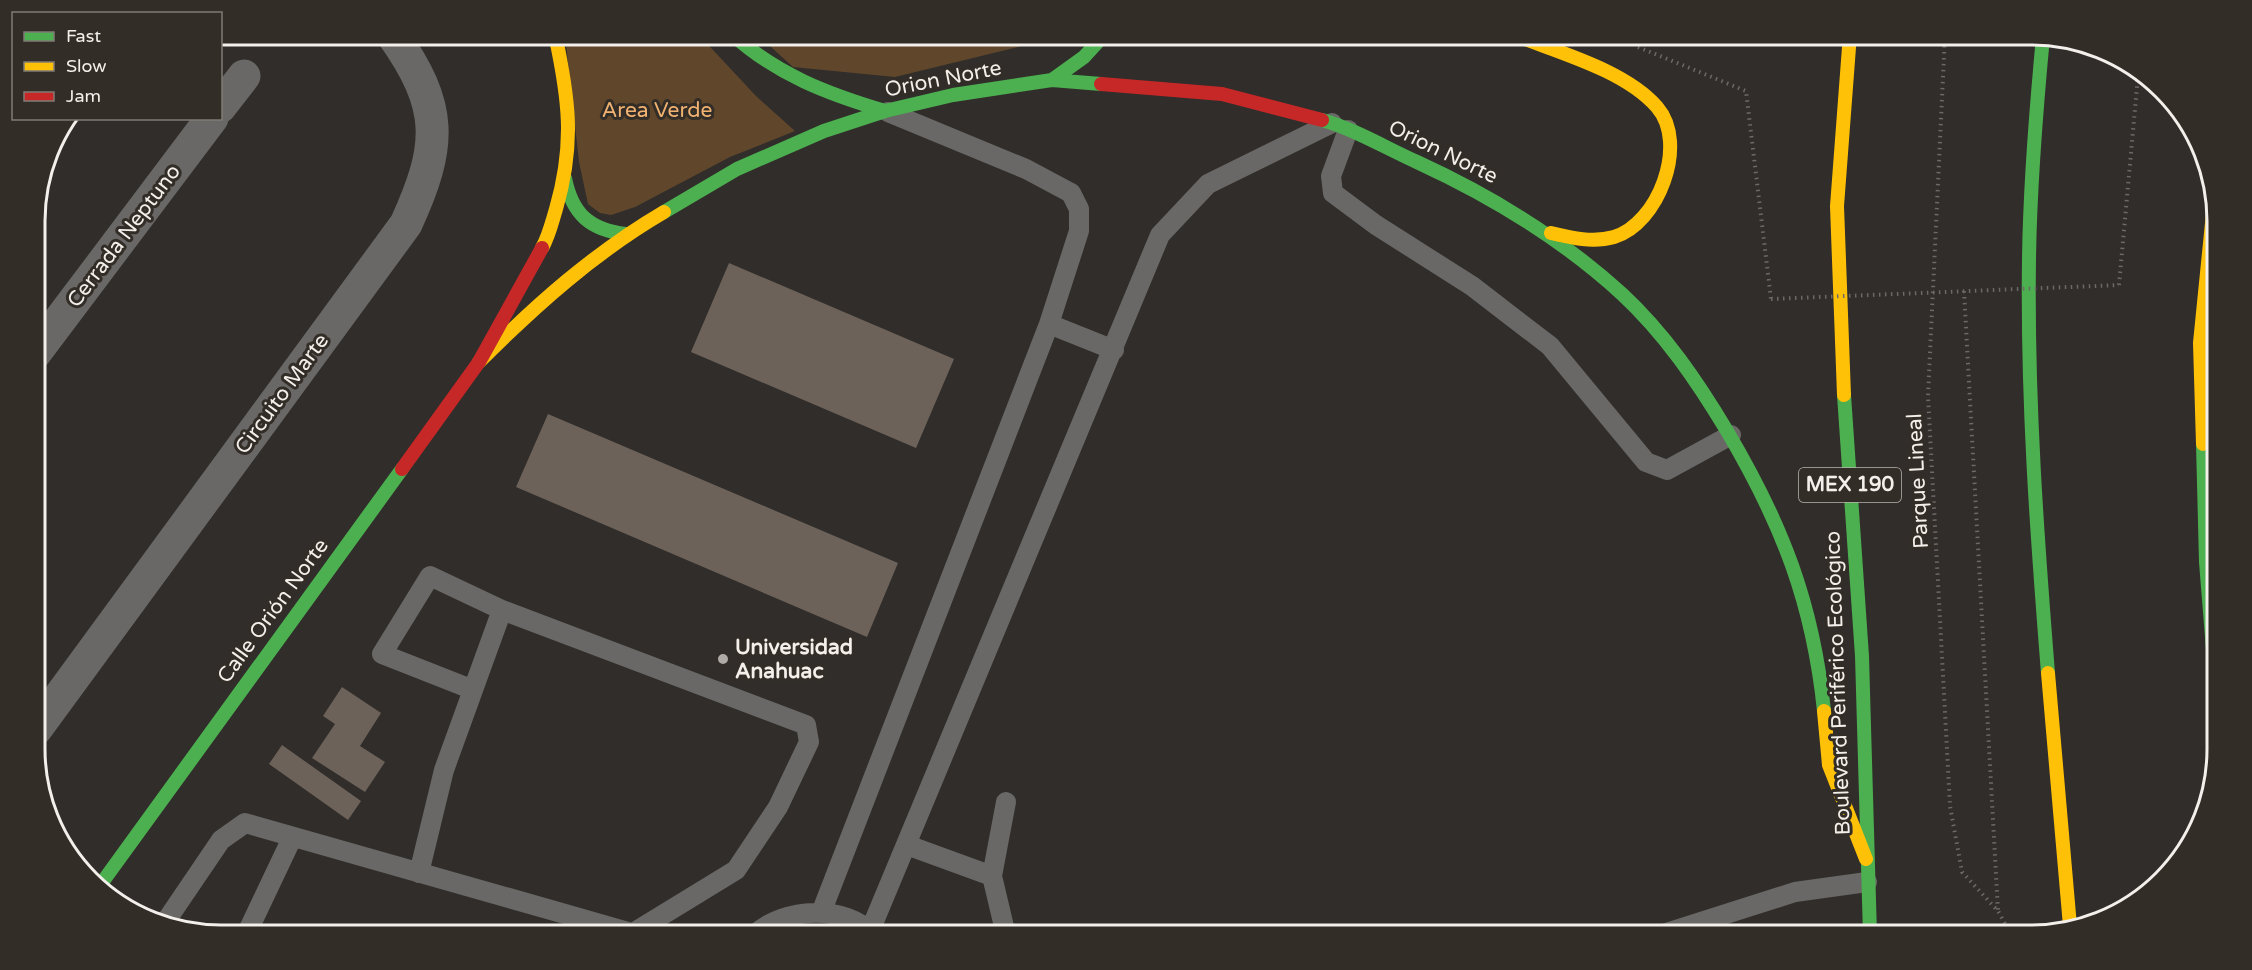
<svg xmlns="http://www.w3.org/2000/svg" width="2252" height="970" font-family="'Varela Round',sans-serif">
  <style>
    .green { fill: #60472c }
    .building { fill: #6c6259 }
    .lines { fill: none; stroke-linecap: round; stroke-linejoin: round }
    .path { stroke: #6c6968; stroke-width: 4; stroke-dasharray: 1.5 4.5; stroke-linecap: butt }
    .lane { stroke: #696866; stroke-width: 20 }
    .street { stroke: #696866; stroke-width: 33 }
    .fast { stroke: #4caf50; stroke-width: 14 }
    .slow { stroke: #ffc107; stroke-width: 14 }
    .jam { stroke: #c62828; stroke-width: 14 }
    .path-bridge { stroke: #6c6968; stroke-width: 4; stroke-dasharray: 1.5 4.5; stroke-linecap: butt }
    .poi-dot { fill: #afaba7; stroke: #332d27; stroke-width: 2 }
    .labels { text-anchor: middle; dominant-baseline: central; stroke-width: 6; stroke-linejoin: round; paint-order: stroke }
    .shield { fill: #332d27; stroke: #b9b5b0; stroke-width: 1.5 }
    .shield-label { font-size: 20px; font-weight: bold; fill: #f3efeb }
    .street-label { font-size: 21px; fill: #f3efeb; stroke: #332d27 }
    .park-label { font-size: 21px; fill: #f2b372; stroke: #332d27 }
    .poi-label { font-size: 21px; font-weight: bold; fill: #f3efeb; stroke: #332d27; text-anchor: start }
    .rim { fill: none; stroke: #f3efeb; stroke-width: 3 }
  </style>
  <rect width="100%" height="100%" fill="#302d2a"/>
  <!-- green -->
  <path class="green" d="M565,35H699L756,96L795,131L730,157L635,207L611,215L600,213L588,204L579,162Z
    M758,35H1051L1038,42L895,77L793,67Z"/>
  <!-- building -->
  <path class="building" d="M729,263L954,359L916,448L691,352Z
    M548,414L898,563L867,637L516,487Z
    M342,687L381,713L360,746L385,762L365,792L312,758L335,724L323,716Z
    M282,745L361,801L348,820L269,764Z"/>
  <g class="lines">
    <!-- path -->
    <path class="path" d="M1945,34L1928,396L1950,806L1962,872L1998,911L2011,935
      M1638,47L1746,91L1771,299
      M2119,285L2138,76
      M1964,291L1998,911"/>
    <!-- lane -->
    <path class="lane" d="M1348,130L1331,176L1333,193L1376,225L1472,286L1550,346L1646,462L1667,470L1731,435
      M1049,324L1114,350
      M471,689L382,654L430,576L502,610L806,725L809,742L778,807L736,870L633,933
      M907,845L992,876
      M419,873L444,770L502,610
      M821,913L1049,324L1079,231V209L1071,193L1026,169L888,112
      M164,924L221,840L245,823L639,935
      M870,931L1160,235L1208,184L1332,123
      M246,935L292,838
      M754,935C784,907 845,904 874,935
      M1006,935L992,876L1006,802
      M1660,935L1795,892L1867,882"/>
    <!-- street -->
    <path class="street" d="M220,107L244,76
      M35,353L212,118
      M36,729L406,224C442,145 444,107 392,34"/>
    <!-- fast -->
    <path class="fast" d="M732,34C777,75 828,94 885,111
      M2043,37C2036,111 2030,185 2029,259C2027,398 2037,535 2048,673
      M1052,80L1084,57L1105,34
      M1322,120C1354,129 1386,148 1417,162C1491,196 1562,239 1622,294C1665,334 1697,381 1727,431C1782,524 1813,603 1824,711
      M565,178C572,214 590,230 626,234
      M664,212L737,169L824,131L885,111L953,95L1052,80L1101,84
      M1844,395L1862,656L1870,935
      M2203,444L2206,562L2217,700
      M101,884L402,469"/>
    <!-- slow -->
    <path class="slow" d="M1512,34C1557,52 1625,70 1657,107C1689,144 1658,224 1614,237C1593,243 1572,238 1551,233
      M542,248C549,236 552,222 556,209C575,144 569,99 555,34
      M479,362C536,305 594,253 664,212
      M1844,395L1837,206L1850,34
      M2203,444L2200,343L2215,193
      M2048,673L2070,926
      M1824,711L1829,765L1866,859"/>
    <!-- jam -->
    <path class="jam" d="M1101,84L1222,94L1322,120
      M402,469L479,362L542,248"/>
    <!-- path-bridge -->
    <path class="path-bridge" d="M1771,299L2119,285"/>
  </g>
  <!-- markers -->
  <circle class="poi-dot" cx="723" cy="659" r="6"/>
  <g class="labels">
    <!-- shield labels -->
    <rect class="shield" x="1799" y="468" width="102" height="34" rx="4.5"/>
    <g class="shield-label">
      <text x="1850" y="485">MEX 190</text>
    </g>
    <!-- street labels -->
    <g class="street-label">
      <text transform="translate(943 79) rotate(-11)">Orion Norte</text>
      <text transform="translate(1443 152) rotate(26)">Orion Norte</text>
      <text transform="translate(124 236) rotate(-53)">Cerrada Neptuno</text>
      <text transform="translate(282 394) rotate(-54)">Circuito Marte</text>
      <text transform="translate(1918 481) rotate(-93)">Parque Lineal</text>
      <text transform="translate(273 611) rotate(-54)">Calle Orión Norte</text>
      <text transform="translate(1838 683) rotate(-92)">Boulevard Periférico Ecológico</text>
    </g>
    <!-- park labels -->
    <g class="park-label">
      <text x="657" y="110">Area Verde</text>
    </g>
    <!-- poi labels -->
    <g class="poi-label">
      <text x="735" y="647">Universidad<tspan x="735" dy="24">Anahuac</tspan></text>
    </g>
  </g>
  <!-- crop -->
  <path d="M0 0H2252V970H0ZM221 45H2031A176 176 0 0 1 2207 221V749A176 176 0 0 1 2031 925H221A176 176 0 0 1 45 749V221A176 176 0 0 1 221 45Z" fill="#332d27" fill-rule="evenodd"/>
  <path class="rim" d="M221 45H2031A176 176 0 0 1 2207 221V749A176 176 0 0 1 2031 925H221A176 176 0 0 1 45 749V221A176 176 0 0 1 221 45Z"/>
  <!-- legend -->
  <rect x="12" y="12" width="210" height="108" fill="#332d27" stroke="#807b75" stroke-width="1.5"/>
  <rect x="24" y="32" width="30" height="9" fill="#4caf50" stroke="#807b75" stroke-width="1.5"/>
  <text x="66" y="42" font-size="18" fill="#f3efeb">Fast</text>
  <rect x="24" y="62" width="30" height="9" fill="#ffc107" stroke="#807b75" stroke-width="1.5"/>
  <text x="66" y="72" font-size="18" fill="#f3efeb">Slow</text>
  <rect x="24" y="92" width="30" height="9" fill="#c62828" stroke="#807b75" stroke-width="1.5"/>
  <text x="66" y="102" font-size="18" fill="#f3efeb">Jam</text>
</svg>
